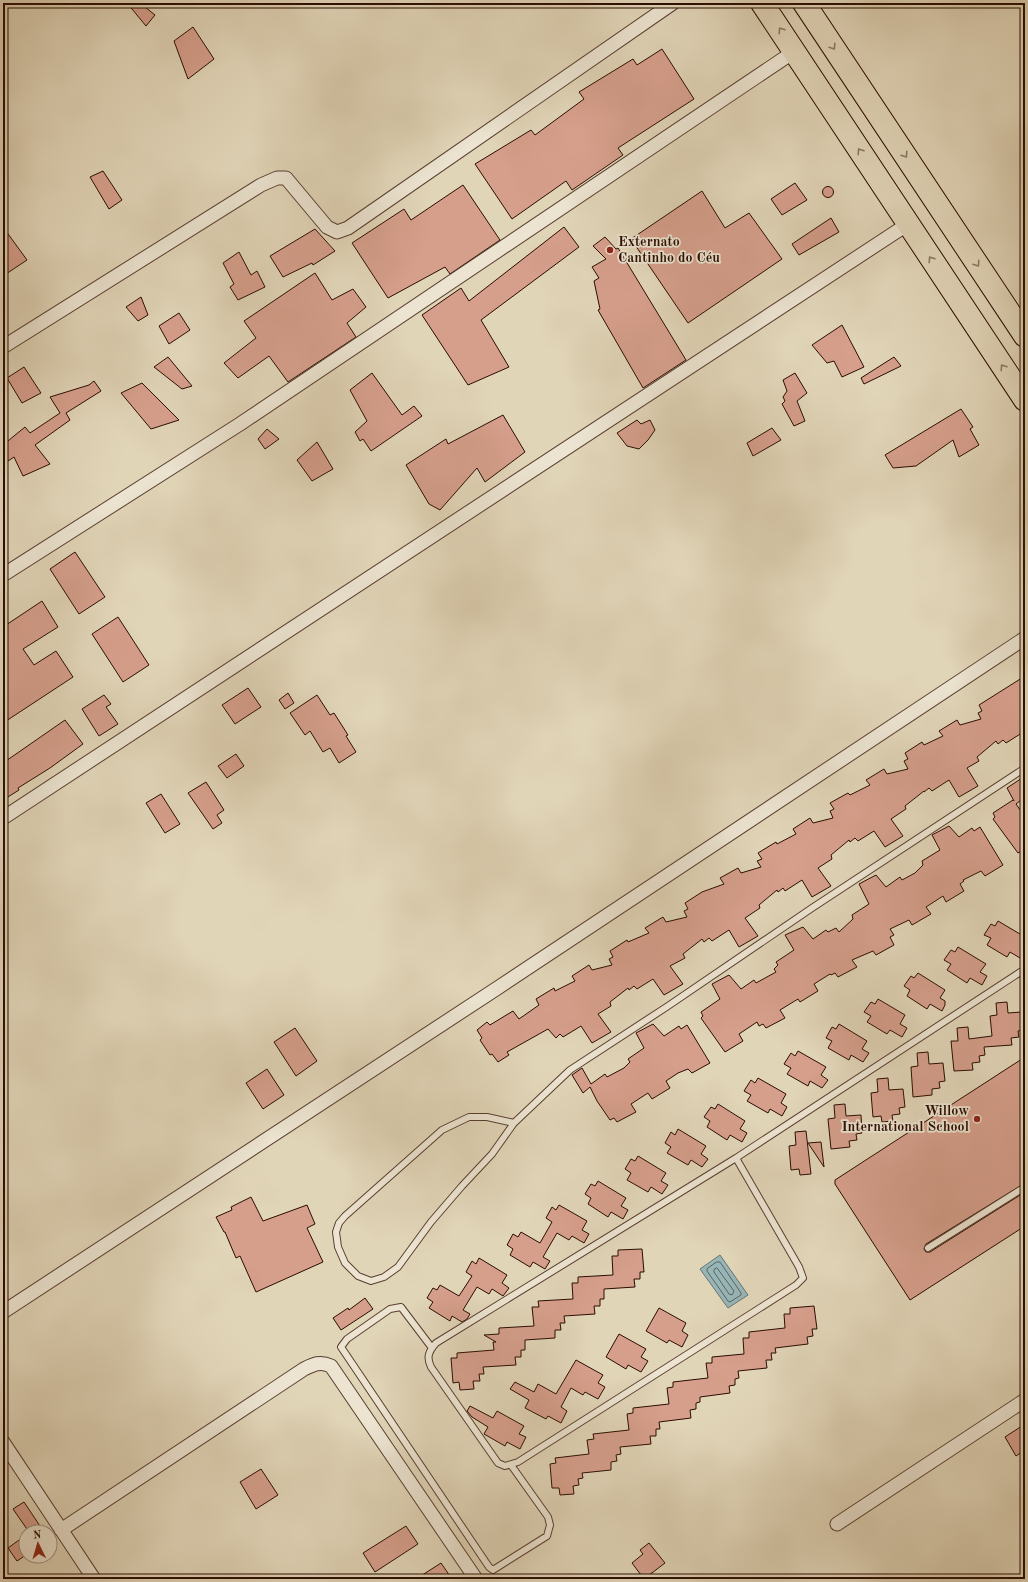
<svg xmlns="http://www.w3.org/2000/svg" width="1028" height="1582" font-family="'Old Standard TT',serif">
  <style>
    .water { fill: #97b6b8; stroke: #6b726f }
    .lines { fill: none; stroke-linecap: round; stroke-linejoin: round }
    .shore { stroke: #60615c; stroke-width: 1 }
    .building { fill: #d69f8c; stroke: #2a0c01 }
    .lane-casing { stroke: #583e2f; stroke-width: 8 }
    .street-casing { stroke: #583e2f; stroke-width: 15 }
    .highway-casing { stroke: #2a0c01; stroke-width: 24 }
    .lane { stroke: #ece4d1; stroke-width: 6 }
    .street { stroke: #ece4d1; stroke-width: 13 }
    .highway { stroke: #e1d5b8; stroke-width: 22 }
    .oneway { stroke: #8f7b66 }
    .poi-dot { fill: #8f2418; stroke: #ece4d1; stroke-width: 1.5 }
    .labels { text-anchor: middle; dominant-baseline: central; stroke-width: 3.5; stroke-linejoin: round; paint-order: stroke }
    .poi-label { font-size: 14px; font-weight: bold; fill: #2a0c01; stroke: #ece4d1; text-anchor: start }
  </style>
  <rect width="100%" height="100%" fill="#e1d5b8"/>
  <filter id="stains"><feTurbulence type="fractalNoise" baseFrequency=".005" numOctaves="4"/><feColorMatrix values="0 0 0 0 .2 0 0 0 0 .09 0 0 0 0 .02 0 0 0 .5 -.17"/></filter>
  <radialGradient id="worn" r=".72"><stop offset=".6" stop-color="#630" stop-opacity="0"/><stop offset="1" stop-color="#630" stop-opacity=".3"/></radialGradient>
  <!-- water -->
  <path class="water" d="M720,1255L748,1295L728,1308L700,1269Z"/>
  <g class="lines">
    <!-- shore -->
    <path class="shore" d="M717,1262H720L741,1293V1295L730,1302L728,1301L707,1271V1269Z
      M717,1268L734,1291L732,1295L729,1294L714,1272V1270Z"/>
  </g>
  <!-- building -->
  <path class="building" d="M127,3H140L155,15L146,26Z
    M193,27L214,59L188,79L174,41Z
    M662,49L694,99L618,148L623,155L572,190L566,181L512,219L475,164L531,130L535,135L584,99L579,92L633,59L637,65Z
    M103,171L122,200L109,209L90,177Z
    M795,183L807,200L782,215L771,199Z
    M463,185L500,240L450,274L445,267L388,298L352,243L404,209L411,220Z
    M822.5 192a5.5 5.5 0 1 1 11 0a5.5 5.5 0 1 1-11 0Z
    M702,191L725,228L749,213L782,259L688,323L631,239Z
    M831,218L839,232L799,255L792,244Z
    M3,227L27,260L3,276Z
    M564,227L579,247L481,320L509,367L468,385L422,315L461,288L469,301Z
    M315,229L335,251L313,265L312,263L283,277L270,256Z
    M605,237L616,249L618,248L686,360L643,388L598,310L600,309L594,281L599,278L592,267L606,259L593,246Z
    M239,252L251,275L257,271L265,287L238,300L230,287L234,284L223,263Z
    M315,273L332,300L353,289L366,307L347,323L356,337L288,382L269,356L238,378L224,363L256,338L244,321Z
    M141,297L148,315L138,321L126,307Z
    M179,313L190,330L169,344L159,326Z
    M842,325L864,367L842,377L834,361L827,363L812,345Z
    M168,357L192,386L182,389L154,367Z
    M894,357L901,366L864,384L861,378Z
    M24,367L41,393L22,403L7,378Z
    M372,373L402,415L414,406L422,416L371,451L363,439L360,441L355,432L367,421L350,390Z
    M795,373L807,393L797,401L805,421L794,426L782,404L785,401L783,397L787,391L783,380Z
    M94,381L101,391L66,413L70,420L35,445L50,464L23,476L14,457L8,461L3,451V445L25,427L30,433L60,413L50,397L89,385Z
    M142,383L179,420L151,429L121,393Z
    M961,409L973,427L970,429L979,445L959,457L953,440L916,466L893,468L885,455Z
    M503,415L525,452L485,482L477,468L440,510L429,504L406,465L446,439L448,444Z
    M637,420L641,424L650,420L655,430L648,440L639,449L627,446L617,433Z
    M772,428L781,440L753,456L747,443Z
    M267,429L279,439L265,449L258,439Z
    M317,442L333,469L312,481L297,460Z
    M75,552L105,597L79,614L50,569Z
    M42,601L58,627L23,649L34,665L56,651L73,677L3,723V627Z
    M118,617L149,665L123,682L92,634Z
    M1025,676V731L1006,743L1003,740L998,744L996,741L977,757L979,761L967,768L978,786L959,797L949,780L932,791L929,788L924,792V791L905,806L906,809L891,819L903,836L885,847L874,831L858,841L855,838L850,842L849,840L831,855L832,859L818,868L831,886L812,897L802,880L785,891L783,888L778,892L777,890L759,905L760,908L745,918L758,936L739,947L729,930L712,941L709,938L704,942L702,939L683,954L685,958L670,966L683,984L664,995L653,979L637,989L634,986L629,990L628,988L610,1002L611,1006L598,1014L611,1032L592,1043L581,1026L563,1037L560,1034L556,1038L548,1029L507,1052L509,1055L498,1062L492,1054L490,1055L480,1040L482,1038L477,1030L487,1022L490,1025L513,1011L519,1019L539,1005L536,999L554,988L555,991L575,981L572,976L589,965L592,970L612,965L609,959L613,957L610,951L627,940L628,942L649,933L645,928L663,917L666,922L687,917L684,911L688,909L685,903L702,892L724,884L720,878L738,868L741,873L761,867L757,861L762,859L758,853L776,842L777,844L796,834L793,829L810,818L813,823L833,818L830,811L834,809L830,803L848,793L850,795L870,785L866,780L884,769L887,774L908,769L904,761L908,759L905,753L922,742L924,745L943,736L939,731L957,720L960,725L981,719L978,713L982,711L979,705Z
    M248,688L261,707L235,724L222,705Z
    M288,693L294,703L285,709L279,700Z
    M104,695L111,704L106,707L118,724L99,736L82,709Z
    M317,695L330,715L334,713L348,735L346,736L356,752L339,763L330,748L323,752L310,731L305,735L290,713Z
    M65,720L83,744L50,768L18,788L19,790L3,800V763Z
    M236,754L244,766L227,778L218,766Z
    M1025,776V797L1016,804L1025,817V849L1018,853L993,819L995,817L993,813L1013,800L1014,801L1007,788Z
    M206,782L224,810L217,815L222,823L213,829L188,793Z
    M161,794L180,824L165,833L146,803Z
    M949,826L959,837L972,828L974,831L980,827L1003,865L985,876L981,871L963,880L964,881L960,884L964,891L946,902L943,896L926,907L931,914L912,925L909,920L890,929L894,935L890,937L894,945L876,955L873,951L852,960L857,967L838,977L835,973L831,975L830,974L814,984L818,991L800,1002L798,999L780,1010L785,1018L766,1028L763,1024L759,1026L757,1022L739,1034L743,1041L725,1052L701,1018L703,1016L701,1012L720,999L712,984L729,975L741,989L754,980L756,983L776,972L774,969L778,965L776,962L794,950L785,935L803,927L813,939L826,930L828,932L836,928L839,932L853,919L852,915L869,904L859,884L876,875L886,887L900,877L902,880L915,873L923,865L922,861L940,850L932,835Z
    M998,921L1025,937L1020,946L1025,949V961L1010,952L1007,957L987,945L991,938L984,935L991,924L995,926Z
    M958,947L986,964L980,972L987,976L982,985L970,978L967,983L947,970L951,964L944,960L951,950L955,952Z
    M918,973L945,990L940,998L945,1001V1005L942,1011L930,1004L927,1009L907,996L910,990L904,986L911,976L914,978Z
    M878,999L905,1015L900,1024L907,1028L902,1037L890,1030L887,1034L867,1022L871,1016L864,1012L871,1002L875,1004Z
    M1007,1002L1008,1013L1022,1012L1024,1030L1018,1031L1019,1037L1011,1038L1012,1045L984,1047L985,1055L979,1056L980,1062L972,1063L973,1070L954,1071L951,1041H958L957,1028L968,1027L969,1039L992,1036L990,1016L997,1015L996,1003Z
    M653,1024L664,1036L679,1026L681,1029L687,1025L710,1063L692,1073L688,1069L678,1073L666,1081L670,1088L652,1099L648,1093L631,1104L636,1112L617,1122L614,1118L610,1120L597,1101L590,1087L583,1093L572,1075L582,1068L591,1084L605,1074L607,1077L624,1068L630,1062L628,1059L644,1048L636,1033Z
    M839,1024L867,1041L862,1049L869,1053L863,1062L851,1055L849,1060L828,1048L832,1041L826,1038L832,1027L836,1029Z
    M295,1028L317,1061L296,1076L274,1042Z
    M798,1051L826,1067L821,1075L828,1080L822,1088L810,1081L808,1086L787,1074L791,1068L784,1064L791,1053L795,1056Z
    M928,1052L929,1064L943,1063L945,1081L939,1082L940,1088L932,1089V1095L913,1097L911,1067L918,1066L917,1053Z
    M1025,1057V1183L926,1244L924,1249L926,1252H930L1025,1192V1226L910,1300L835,1184V1180Z
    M267,1069L284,1095L263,1109L246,1083Z
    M758,1078L786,1094L781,1103L787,1107L782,1116L770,1109L768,1113L747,1101L751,1095L744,1091L751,1080L755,1083Z
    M888,1078L889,1090L903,1089L905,1107L899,1108L900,1114L892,1115L893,1121L882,1122L881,1116L873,1117L871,1093L878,1092L877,1079Z
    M718,1104L745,1121L740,1129L747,1133L742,1142L730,1135L727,1140L707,1127L710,1121L704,1117L711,1107L715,1109Z
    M845,1104L846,1116L861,1115L862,1133L856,1134L857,1140L849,1141L850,1147L831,1149L828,1119L835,1118L834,1105Z
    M678,1129L706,1146L701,1154L708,1159L702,1167L691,1160L688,1165L667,1153L671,1147L665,1143L671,1132L675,1135Z
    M806,1131L811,1174L800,1175L799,1169L791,1170L789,1146L796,1145L795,1132Z
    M821,1142L824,1167L808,1143Z
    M638,1156L666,1173L661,1181L668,1185L662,1194L651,1187L648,1192L627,1180L631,1173L625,1169L631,1159L635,1161Z
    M598,1181L626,1198L621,1206L628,1210L623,1219L611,1212L608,1217L588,1204L591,1198L585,1194L591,1184L595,1186Z
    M251,1197L263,1221L307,1205L315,1224L307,1228L323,1262L256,1292L240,1256L236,1258L225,1232H224L216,1217L232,1210L231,1207Z
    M559,1205L587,1221L582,1230L589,1234L584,1243L572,1236L569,1240L557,1233L543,1257L550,1261L545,1269L533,1262L530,1267L510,1255L513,1249L507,1245L513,1234L518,1237L521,1232L540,1243L552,1222L546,1218L552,1207L556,1210Z
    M642,1249L644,1272H640V1279H634L635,1287L604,1289V1299H600V1306H594L595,1314L564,1316L565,1323H560L561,1330H555V1338L525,1340V1350H521V1357H515L516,1365L483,1367L484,1374H479L480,1381H473L474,1389L460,1390L459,1382L453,1383L451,1358H457V1353L494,1350L493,1342H496L484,1335L499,1334V1328L534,1326L532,1307H539L538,1301L573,1299L572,1283H578V1277L613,1275L612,1256H618V1250Z
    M479,1258L507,1275L502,1283L509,1288L503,1296L492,1289L489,1294L477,1287L463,1310L470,1314L467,1319L462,1322L452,1316L450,1321L429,1308L433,1302L427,1298L433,1288L437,1290L440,1285L459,1296L472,1276L466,1272L472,1261L476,1264Z
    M365,1298L373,1309L341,1330L333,1318L348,1308L349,1310Z
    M814,1306L817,1329H812L813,1336L807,1337L808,1344L775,1348L776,1353H771L772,1360H766L767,1368L738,1371L739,1378L735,1379V1385L729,1386L730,1393L700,1397V1402L696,1403V1409L690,1410L691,1418L659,1422L660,1429H656V1436H650L651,1444L620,1447L621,1454L616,1455L617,1461L611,1462V1470L582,1473L583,1478L578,1479L579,1485L573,1486L574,1494L560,1495L559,1488H552L550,1464L556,1463L555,1458L589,1454L587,1440L594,1439L593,1434L629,1430L627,1414L633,1413V1408L669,1404L667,1388L673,1387V1382L708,1378L706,1363H712V1357L744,1354L743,1338H749V1332L785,1328L784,1314H790V1308Z
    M659,1308L686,1323L682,1331L688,1335L682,1347L669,1340L667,1343L646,1331Z
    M619,1334L646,1349L641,1357L648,1361L641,1372L628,1365L626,1369L606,1357Z
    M576,1360L603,1375L598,1383L605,1387L598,1399L585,1392L583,1395L571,1388L561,1407L567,1411L561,1423L548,1416L546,1419L525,1408L529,1400L510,1389L515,1382L534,1392L538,1384L556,1394Z
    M470,1406L493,1418L497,1411L524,1426L519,1434L526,1437L520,1449L507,1442L505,1446L484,1434L488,1427L472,1417L467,1411Z
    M1025,1424V1450L1016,1456L1005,1437Z
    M261,1469L278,1495L256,1509L240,1482Z
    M24,1502L44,1532H29L13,1509Z
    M406,1526L418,1544L375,1572L363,1553Z
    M26,1535V1555L17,1561L8,1548Z
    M649,1543L665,1563L644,1579L632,1563L643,1554L640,1550Z
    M441,1563L452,1579H416Z"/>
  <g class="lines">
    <!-- lane casing -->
    <g class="lane-casing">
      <path id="lane" d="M514,1123L487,1117H469L442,1130L345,1216L339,1223L336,1232L338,1247L345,1263L358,1276L371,1281L384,1277L398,1267L431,1222L462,1186L492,1154L514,1123L570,1070L668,1006L812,908L1025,768
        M736,1158L799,1267L803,1278L796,1285L518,1462L505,1466L498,1463L431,1367C426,1357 429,1351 436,1343L736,1158L1025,969
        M928,1248L1025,1187
        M432,1348L404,1311L401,1307L390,1309L347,1339L341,1347L489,1567L493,1570L547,1536L550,1525L548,1517L511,1465"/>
    </g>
    <!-- street casing -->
    <g class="street-casing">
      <path id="street" d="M3,347L261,185L277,178H286L327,227L337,232L348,228L673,3
        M3,575L240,424L795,51
        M3,818L908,224
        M3,1312L496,989L1025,638
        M3,1442L94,1579
        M837,1524L1025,1400
        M61,1530L304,1369C314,1364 320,1361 331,1366L476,1579"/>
    </g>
    <!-- highway casing -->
    <g class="highway-casing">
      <path id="highway" d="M762,3L1025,400
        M804,3L1025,336"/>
    </g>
    <!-- lane -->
    <use href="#lane" class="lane"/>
    <!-- street -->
    <use href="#street" class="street"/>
    <!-- highway -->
    <use href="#highway" class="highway"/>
  </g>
  <!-- one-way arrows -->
  <defs><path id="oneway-chevron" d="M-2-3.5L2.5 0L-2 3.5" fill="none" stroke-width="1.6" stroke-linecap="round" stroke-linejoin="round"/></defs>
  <g class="oneway">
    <use href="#oneway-chevron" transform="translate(781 30) rotate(-124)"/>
    <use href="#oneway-chevron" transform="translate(833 47) rotate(56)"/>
    <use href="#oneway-chevron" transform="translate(860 151) rotate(-123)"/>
    <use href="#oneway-chevron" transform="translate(905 155) rotate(56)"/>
    <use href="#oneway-chevron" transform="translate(931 259) rotate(-124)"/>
    <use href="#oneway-chevron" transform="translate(977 264) rotate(56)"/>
    <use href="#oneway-chevron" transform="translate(1003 367) rotate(-124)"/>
  </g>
  <!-- markers -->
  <g class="poi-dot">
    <circle cx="610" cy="250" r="4"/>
    <circle cx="977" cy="1119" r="4"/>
  </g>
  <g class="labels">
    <!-- poi labels -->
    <g class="poi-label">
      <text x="618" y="242">Externato<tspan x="618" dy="16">Cantinho do Céu</tspan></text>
      <text x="969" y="1111" text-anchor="end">Willow<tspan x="969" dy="16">International School</tspan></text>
    </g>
  </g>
  <!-- margin -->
  <rect width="1028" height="1582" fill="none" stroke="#e1d5b8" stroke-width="16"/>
  <rect x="4" y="4" width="1020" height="1574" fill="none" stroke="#2a0c01" stroke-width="2"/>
  <rect x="8" y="8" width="1012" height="1566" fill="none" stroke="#2a0c01"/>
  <!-- north arrow -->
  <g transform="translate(38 1544) rotate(355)"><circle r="19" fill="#ece4d1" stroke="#9e8e7e"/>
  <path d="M0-3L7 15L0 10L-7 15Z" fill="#8f2418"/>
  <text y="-6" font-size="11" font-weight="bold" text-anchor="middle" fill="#2a0c01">N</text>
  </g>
  <rect width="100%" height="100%" filter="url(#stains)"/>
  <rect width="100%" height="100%" fill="url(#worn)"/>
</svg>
